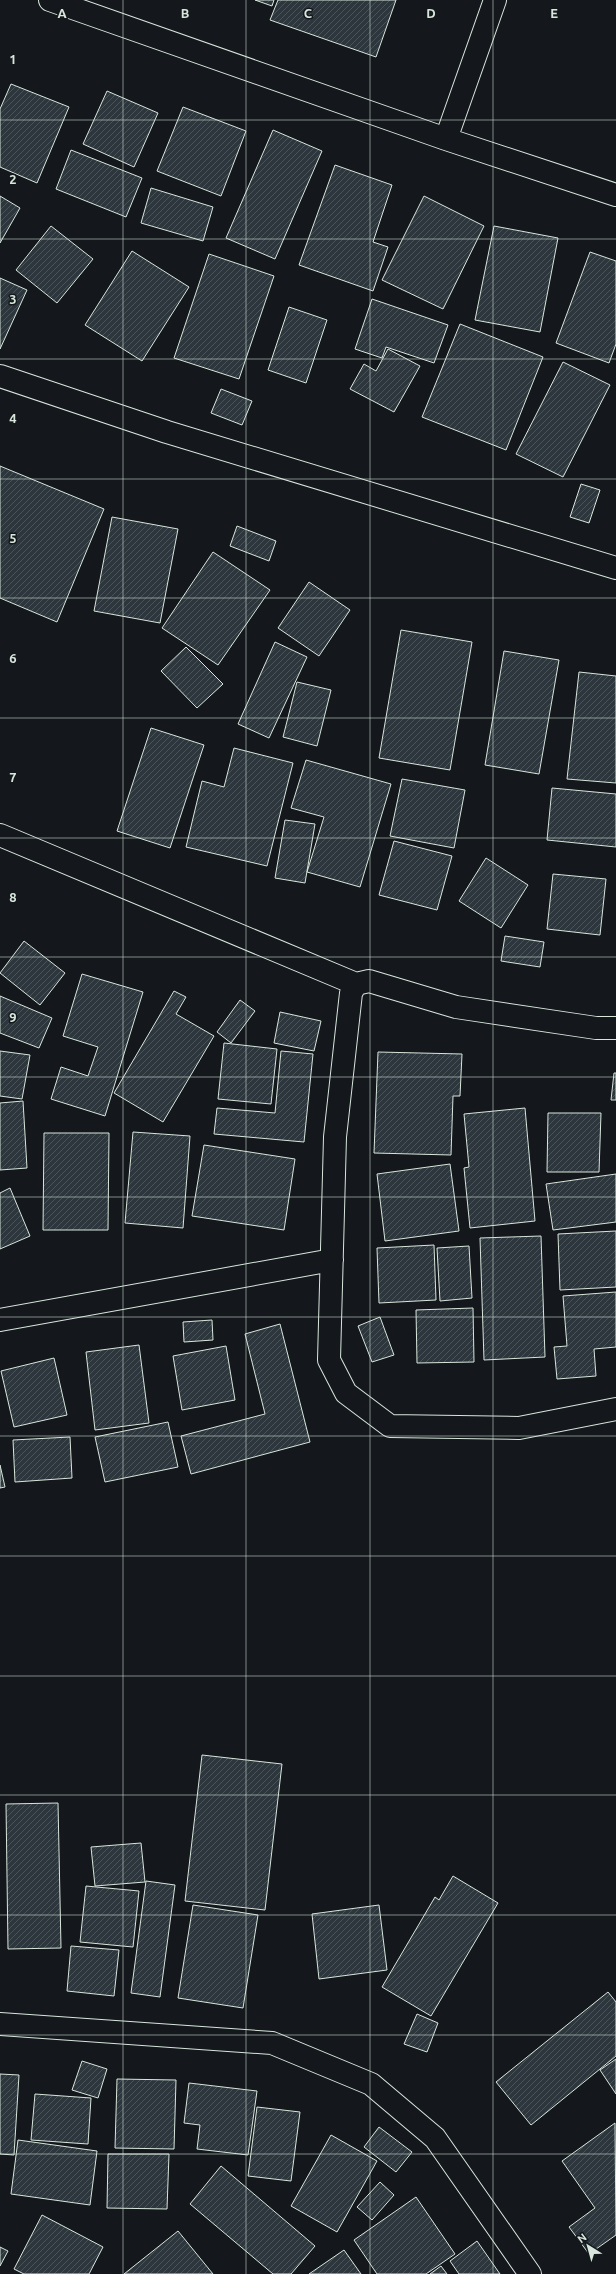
<svg xmlns="http://www.w3.org/2000/svg" width="616" height="2274" font-family="Ubuntu,sans-serif">
  <style>
    .building { fill: url(#building-hatch); stroke: #d8e6dc }
    .lines { fill: none; stroke-linecap: round; stroke-linejoin: round }
    .street-casing { stroke: #d8e6dc; stroke-width: 24 }
    .street { stroke: #14181c; stroke-width: 22 }
    .grid { fill: none; stroke: #d8e6dc; stroke-width: 1; stroke-opacity: 0.55 }
    .grid-label { font-size: 13px; text-anchor: middle; font-weight: bold; fill: #d8e6dc; stroke: #14181c; stroke-width: 3; stroke-linejoin: round; paint-order: stroke }
  </style>
  <defs>
    <pattern id="building-hatch" width="6" height="6" patternUnits="userSpaceOnUse"><rect width="6" height="6" fill="#2c363c"/><path d="M-1 1l2-2M0 6l6-6M5 7l2-2" fill="none" stroke="#4a5358"/></pattern>
  </defs>
  <rect width="100%" height="100%" fill="#14181c"/>
  <!-- building -->
  <path class="building" d="M255,0H274L272,6Z
    M278,0H396L376,57L270,20Z
    M11,84L69,107L37,183L0,167V109Z
    M107,91L158,113L134,167L83,144Z
    M183,107L246,131L221,196L157,171Z
    M273,130L322,151L275,259L226,238Z
    M71,150L142,178L126,217L56,189Z
    M335,165L392,185L373,242L388,247L373,291L299,265Z
    M151,188L213,207L203,241L141,223Z
    M0,196L20,208L0,243Z
    M424,196L484,226L443,309L382,280Z
    M51,226L93,259L57,303L16,270Z
    M494,226L558,238L540,332L475,320Z
    M132,251L189,287L142,361L85,325Z
    M590,252L616,261V344L609,363L556,343Z
    M209,254L274,276L239,379L174,358Z
    M0,278L27,290L0,349Z
    M372,299L448,325L434,363L386,347L382,358L355,349Z
    M289,307L327,320L306,383L268,370Z
    M460,324L543,357L506,450L422,417Z
    M388,349L420,366L394,412L350,389L364,364L376,371Z
    M563,362L610,385L563,477L516,454Z
    M221,389L252,401L242,425L211,413Z
    M0,466L104,509L57,622L0,598Z
    M581,484L600,490L589,523L570,517Z
    M112,517L178,529L160,623L94,611Z
    M237,526L276,541L269,561L230,546Z
    M213,552L270,590L218,665L162,628Z
    M309,582L350,610L319,656L278,628Z
    M401,630L472,642L450,770L379,758Z
    M275,642L307,657L269,738L238,724Z
    M186,647L223,684L197,708L161,671Z
    M504,651L559,660L539,774L485,765Z
    M579,672L616,676V783L567,779Z
    M297,682L331,690L317,746L283,737Z
    M151,728L204,745L170,848L117,831Z
    M234,748L293,763L267,866L186,847L202,781L224,787Z
    M306,760L391,784L360,887L307,872L324,817L291,808Z
    M402,779L465,790L454,848L390,836Z
    M552,788L616,794V847L547,840Z
    M285,820L315,824L305,883L275,878Z
    M394,841L452,856L437,910L379,895Z
    M486,858L528,885L501,928L459,901Z
    M553,874L606,879L600,935L547,929Z
    M505,936L544,942L540,967L501,961Z
    M24,941L65,973L40,1005L0,973Z
    M82,974L143,992L105,1116L51,1099L61,1067L88,1076L98,1047L63,1036Z
    M174,991L186,997L176,1014L214,1036L163,1122L114,1093Z
    M0,996L52,1018L39,1048L0,1033Z
    M240,1000L255,1011L231,1043L217,1032Z
    M280,1012L321,1021L314,1051L274,1043Z
    M224,1043L277,1049L271,1104L218,1099Z
    M0,1051L30,1055L22,1099L0,1096Z
    M281,1051L313,1054L304,1142L214,1134L217,1108L275,1113Z
    M378,1052L462,1054L460,1096H453L451,1155L374,1153Z
    M614,1073H616V1100H611Z
    M23,1101L27,1168L0,1170V1103Z
    M525,1108L535,1221L470,1228L464,1168L469,1167L464,1114Z
    M548,1113H601L599,1172H547Z
    M133,1132L190,1136L183,1228L125,1223Z
    M44,1133H109L108,1230H43Z
    M204,1145L295,1159L284,1230L192,1216Z
    M450,1164L459,1231L385,1241L377,1174Z
    M616,1174V1222L553,1230L546,1184Z
    M10,1188L30,1236L0,1249V1193Z
    M616,1231V1287L560,1290L558,1234Z
    M541,1236L545,1357L484,1360L480,1238Z
    M434,1245L436,1300L379,1303L377,1248Z
    M469,1246L472,1298L440,1301L437,1248Z
    M616,1292V1347L594,1349L596,1376L557,1379L554,1347L567,1346L563,1296Z
    M473,1308L474,1362L417,1363L416,1310Z
    M380,1317L394,1355L372,1362L358,1326Z
    M212,1320L213,1340L184,1342L183,1322Z
    M280,1324L310,1442L191,1474L181,1436L265,1414L245,1334Z
    M139,1345L149,1423L95,1430L86,1352Z
    M226,1346L235,1400L182,1410L173,1356Z
    M54,1358L67,1415L14,1427L1,1371Z
    M168,1422L178,1467L105,1482L95,1437Z
    M70,1437L72,1478L15,1482L13,1440Z
    M0,1465L5,1487L0,1488Z
    M202,1755L282,1764L265,1910L185,1901Z
    M58,1803L61,1948L8,1949L6,1804Z
    M141,1843L145,1882L95,1886L91,1847Z
    M453,1876L498,1903L431,2016L382,1987L435,1897L439,1900Z
    M146,1881L175,1885L160,1997L131,1993Z
    M86,1886L139,1891L133,1947L80,1942Z
    M193,1905L258,1915L243,2008L178,1998Z
    M379,1905L387,1970L319,1979L312,1914Z
    M71,1946L119,1950L114,1996L67,1991Z
    M608,1992L616,2002V2056L531,2125L496,2082Z
    M417,2014L438,2023L427,2052L404,2044Z
    M616,2059V2094L600,2070Z
    M82,2061L107,2069L98,2098L72,2090Z
    M0,2074L19,2075L14,2155L0,2154Z
    M117,2079L176,2080L174,2149L115,2148Z
    M189,2083L257,2091L248,2155L197,2149L200,2125L184,2123Z
    M35,2094L91,2098L88,2144L31,2140Z
    M257,2107L300,2112L291,2181L248,2176Z
    M615,2123L616,2235L589,2254L569,2227L595,2208L562,2161Z
    M379,2127L412,2152L396,2172L364,2147Z
    M331,2135L377,2161L337,2232L291,2206Z
    M18,2140L97,2151L90,2205L11,2194Z
    M108,2154H169L167,2209L107,2208Z
    M221,2166L315,2246L291,2274H273L190,2204Z
    M380,2182L394,2195L372,2220L357,2207Z
    M416,2197L455,2254L426,2274H377L354,2240Z
    M42,2215L103,2247L89,2274H24L14,2269Z
    M178,2231L213,2274H124Z
    M477,2241L500,2274H459L450,2261Z
    M0,2247L8,2251L0,2266Z
    M344,2250L361,2274H309Z
    M441,2266L447,2274H430Z"/>
  <g class="lines">
    <!-- street casing -->
    <g class="street-casing">
      <path id="street" d="M50,0L446,139L616,195
        M446,139L495,0
        M0,376L167,432L616,568
        M0,835L356,984L369,981L456,1007L596,1028H616
        M356,984L351,993L335,1137L329,1360L346,1393L390,1426L519,1428L616,1409
        M0,1320L332,1260
        M0,2024L272,2043L371,2084L435,2138L530,2274"/>
    </g>
    <!-- street -->
    <use href="#street" class="street"/>
  </g>
  <!-- grid -->
  <path class="grid" d="M123,0V2274M246,0V2274M370,0V2274M493,0V2274M0,120H616M0,239H616M0,359H616M0,479H616M0,598H616M0,718H616M0,838H616M0,957H616M0,1077H616M0,1197H616M0,1317H616M0,1436H616M0,1556H616M0,1676H616M0,1795H616M0,1915H616M0,2035H616M0,2154H616"/>
  <g class="grid-label">
    <text x="62" y="18">A</text>
    <text x="185" y="18">B</text>
    <text x="308" y="18">C</text>
    <text x="431" y="18">D</text>
    <text x="554" y="18">E</text>
    <text x="13" y="64">1</text>
    <text x="13" y="184">2</text>
    <text x="13" y="304">3</text>
    <text x="13" y="423">4</text>
    <text x="13" y="543">5</text>
    <text x="13" y="663">6</text>
    <text x="13" y="782">7</text>
    <text x="13" y="902">8</text>
    <text x="13" y="1022">9</text>
  </g>
  <!-- north arrow -->
  <g transform="translate(588 2246) rotate(323)" stroke="#14181c" stroke-width="3" paint-order="stroke">
  <path d="M0-3L7 15L0 10L-7 15Z" fill="#d8e6dc"/>
  <text y="-6" font-size="11" font-weight="bold" text-anchor="middle" fill="#d8e6dc">N</text>
  </g>
</svg>
